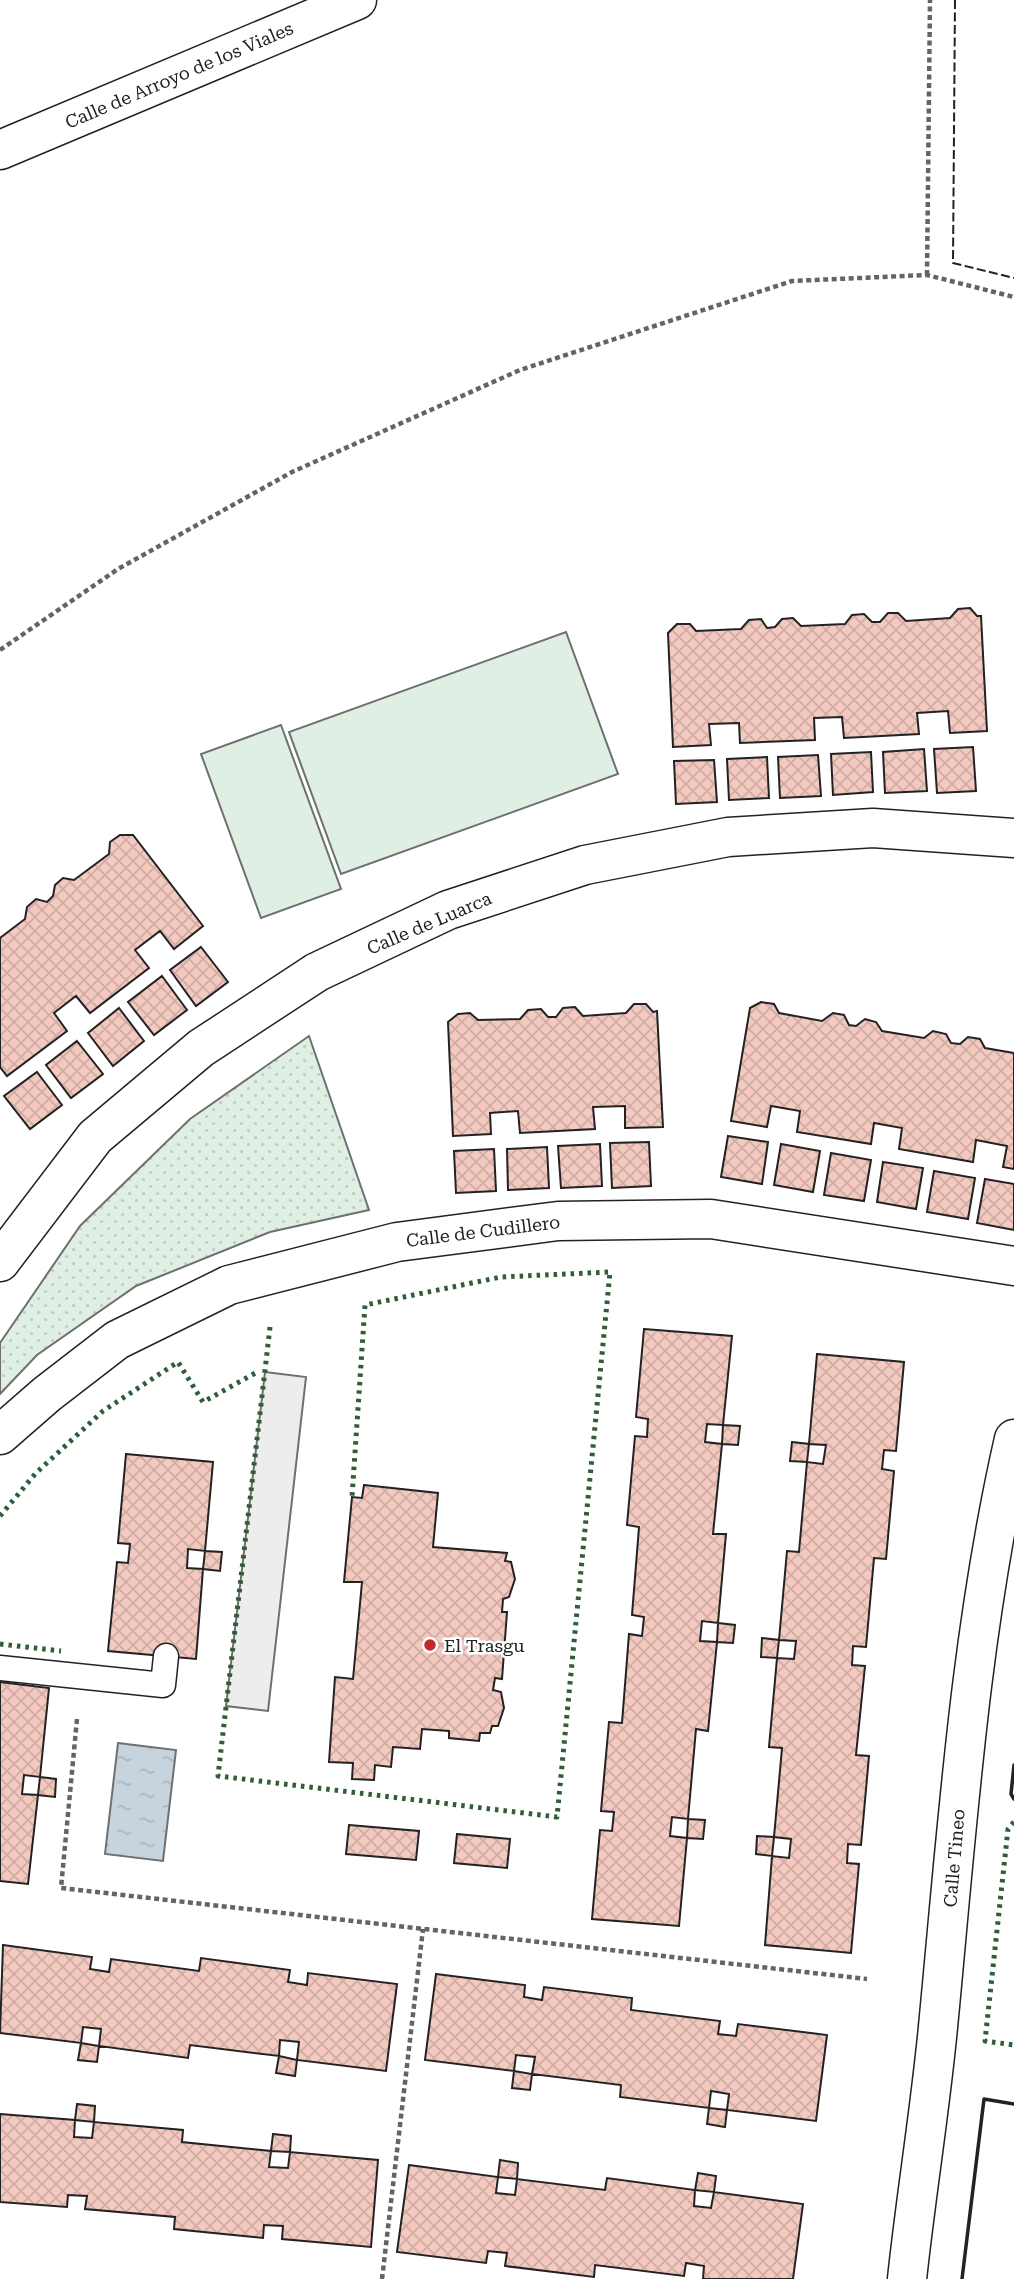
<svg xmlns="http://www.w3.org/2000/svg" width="1014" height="2279" font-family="'Roboto Serif',serif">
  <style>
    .grass { fill: url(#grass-dots); stroke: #6f6f6f; stroke-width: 2 }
    .garden { fill: #e0efe3; stroke: #6f6f6f; stroke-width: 2 }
    .parking { fill: #ededed; stroke: #6f6f6f; stroke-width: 2 }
    .water { fill: url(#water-ripples); stroke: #6f6f6f; stroke-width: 2 }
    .building { fill: url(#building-cross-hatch); stroke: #222; stroke-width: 2 }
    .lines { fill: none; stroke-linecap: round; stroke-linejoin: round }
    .service-casing { stroke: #222; stroke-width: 27 }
    .minor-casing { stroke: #222; stroke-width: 41 }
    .path { stroke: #646464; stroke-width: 4.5; stroke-dasharray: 5 3.5; stroke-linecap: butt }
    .service { stroke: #fff; stroke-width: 24 }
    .minor { stroke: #fff; stroke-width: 38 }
    .hedge { stroke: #2f5e38; stroke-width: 5; stroke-dasharray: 3.5 5; stroke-linecap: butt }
    .fence { stroke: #222; stroke-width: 2; stroke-dasharray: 9 3.5; stroke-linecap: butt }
    .wall { stroke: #222; stroke-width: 3.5 }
    .poi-dot { fill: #c62828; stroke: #fff; stroke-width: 2.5 }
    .labels { text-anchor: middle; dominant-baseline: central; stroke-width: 5; stroke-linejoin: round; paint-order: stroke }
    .street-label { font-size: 18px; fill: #222; stroke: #fff }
    .poi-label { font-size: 18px; fill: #222; stroke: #fff; text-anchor: start }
  </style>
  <defs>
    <pattern id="grass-dots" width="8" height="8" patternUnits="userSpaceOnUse" patternTransform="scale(1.75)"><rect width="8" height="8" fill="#e0efe3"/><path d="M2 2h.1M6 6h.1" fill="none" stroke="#c0cdc2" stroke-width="1.8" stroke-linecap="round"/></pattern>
    <pattern id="water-ripples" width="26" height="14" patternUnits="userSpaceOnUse" patternTransform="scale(1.75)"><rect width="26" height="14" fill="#c7d3dd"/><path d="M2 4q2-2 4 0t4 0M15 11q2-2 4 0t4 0" fill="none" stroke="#abb5bd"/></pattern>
    <pattern id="building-cross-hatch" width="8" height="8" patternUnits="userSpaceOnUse" patternTransform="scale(1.75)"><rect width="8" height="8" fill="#f3c9c0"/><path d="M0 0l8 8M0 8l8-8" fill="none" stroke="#d0aca5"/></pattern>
  </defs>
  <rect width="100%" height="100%" fill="#fff"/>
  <!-- grass -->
  <path class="grass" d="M309,1036L369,1210L270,1232L136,1286L37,1355L0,1394V1343L80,1226L190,1119Z"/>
  <!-- garden -->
  <path class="garden" d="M566,632L618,774L341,874L289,732Z
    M281,725L341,889L261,918L201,754Z"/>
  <!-- parking -->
  <path class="parking" d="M265,1372L306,1377L268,1711L226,1706Z"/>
  <!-- water -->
  <path class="water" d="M118,1743L176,1750L163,1861L105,1854Z"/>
  <!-- building -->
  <path class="building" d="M970,608L977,616H981L987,731L950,733L948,711L917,713L919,734L844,738L842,717L814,718L815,740L740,743L739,723L709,724L711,745L673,747L668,633L677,624H690L696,631L741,629L749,620L761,619L767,628L775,627L782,619L793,618L801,626L845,624L852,615L864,614L872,622H880L888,613H898L906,621L950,618L958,609Z
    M973,747L976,791L937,793L934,749Z
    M924,749L927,791L885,793L883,752Z
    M871,752L873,792L833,795L831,754Z
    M818,755L821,796L780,798L778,757Z
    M767,757L769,798L729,800L727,759Z
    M714,760L717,802L676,804L674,761Z
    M120,835H133L203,926L174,949L160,931L135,950L149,968L90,1013L76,996L54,1013L67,1031L7,1076L0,1067V938L25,919L27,907L36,899L47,902L53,896L55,885L63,878L74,880L109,854L110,842Z
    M201,947L228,982L196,1006L170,970Z
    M162,976L187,1010L154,1035L128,1002Z
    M761,1002L774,1004L779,1013L822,1021L833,1013L844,1015L849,1025L856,1026L865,1019L876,1022L882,1031L924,1038L933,1031L946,1034L951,1043L960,1044L968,1037L980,1039L985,1048L1014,1053V1169L1003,1167L1007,1146L976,1140L973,1162L899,1149L902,1128L874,1123L871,1144L797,1132L800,1111L771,1106L767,1127L731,1121L750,1008Z
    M634,1004H646L653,1012L657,1011L663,1127L625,1128V1106L593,1107L595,1129L520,1133L518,1111L490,1113L491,1134L453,1136L448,1022L458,1014L470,1013L478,1020L520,1019L528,1010L541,1009L548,1017H556L563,1008L575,1007L583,1016L626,1013Z
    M119,1008L144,1041L113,1066L88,1033Z
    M77,1041L103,1074L71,1098L46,1065Z
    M37,1072L62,1105L30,1129L4,1096Z
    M728,1136L768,1142L762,1184L721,1177Z
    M649,1142L651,1186L612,1188L610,1143Z
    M600,1144L602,1186L561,1188L558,1146Z
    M781,1144L820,1151L813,1192L774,1185Z
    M547,1147L549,1188L508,1190L507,1149Z
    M494,1149L496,1191L456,1193L454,1151Z
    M831,1153L871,1160L864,1201L824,1195Z
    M883,1162L923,1168L916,1209L877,1202Z
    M934,1171L975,1178L968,1219L927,1212Z
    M985,1179L1014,1184V1230L977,1223Z
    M644,1329L732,1336L723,1425L707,1424L705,1442L722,1444L713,1534H726L718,1623L702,1621L700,1641L717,1642L708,1731L696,1729L688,1819L672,1817L670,1836L687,1838L679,1926L592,1919L600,1830L612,1831L614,1812L601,1811L609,1722L622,1723L629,1634L642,1636L644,1617L632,1615L639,1527L627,1525L635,1436L647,1437L648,1419L636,1417Z
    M817,1354L904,1362L896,1451L884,1450L882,1469L894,1471L886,1559L874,1558L866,1647L853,1646L852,1665L865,1666L856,1755L869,1756L861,1845L848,1844L847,1863L859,1864L851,1953L765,1945L772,1856L789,1858L791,1839L774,1837L782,1748L769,1747L777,1658L794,1659L796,1641L779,1640L787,1551L799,1552L807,1462L823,1464L826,1445L809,1444Z
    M723,1425L740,1426L738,1445L722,1444Z
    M792,1442L809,1444L807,1462L790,1461Z
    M126,1454L213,1462L205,1551L188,1549L187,1568L203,1569L196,1659L108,1651L117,1562L128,1563L130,1544L118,1543Z
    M364,1485L438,1493L433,1547L507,1553L505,1561L511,1562L515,1579L509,1597L503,1599L502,1612H507L502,1679L495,1678L493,1690L501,1692L504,1708L498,1726H492L490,1733H480L479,1741L449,1738V1731L422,1729L420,1749L393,1747L391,1767L375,1765L374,1780L352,1779L353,1763L329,1762L335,1677L353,1679L362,1582H344L352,1497L362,1498Z
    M205,1551L222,1552L220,1571L203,1569Z
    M718,1623L735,1625L733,1643L717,1642Z
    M762,1638L779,1640L777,1658L761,1657Z
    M0,1682L49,1688L40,1777L24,1775L22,1794L38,1795L28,1884L0,1881Z
    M40,1777L56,1779L55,1797L38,1795Z
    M688,1819L705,1820L703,1839L687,1838Z
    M349,1825L419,1831L416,1860L346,1854Z
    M457,1834L510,1839L507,1868L454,1863Z
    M757,1836L774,1837L772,1856L756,1854Z
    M3,1945L92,1957L90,1969L109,1972L111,1959L199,1971L201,1958L290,1970L288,1982L307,1985L308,1973L397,1984L386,2071L297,2060L299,2042L280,2040L279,2056L190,2045L188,2058L99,2046L101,2029L83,2027L81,2043L0,2033Z
    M436,1974L525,1985L524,1997L542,2000L544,1987L632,1998L631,2010L720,2021L718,2034L736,2036L738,2024L827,2035L816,2121L727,2110L729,2094L711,2091L709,2108L620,2097L621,2085L532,2074L535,2057L516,2055L514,2071L425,2060Z
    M81,2043L99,2046L97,2062L78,2060Z
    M279,2056L297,2060L295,2076L276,2073Z
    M514,2071L532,2074L530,2090L512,2088Z
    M77,2104L95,2106L94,2122L75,2120Z
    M709,2108L727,2110L725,2127L707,2124Z
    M0,2114L75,2120L74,2137L92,2138L94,2122L183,2130L182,2142L271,2151L269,2167L288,2168L290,2152L378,2160L371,2247L282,2239L283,2226L264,2225L263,2238L174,2229L175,2217L85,2209L87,2196L68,2195L67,2207L0,2202Z
    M273,2134L291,2136L290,2152L271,2151Z
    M500,2160L518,2163L517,2179L498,2177Z
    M409,2165L498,2177L496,2193L515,2195L517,2179L605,2190L607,2178L695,2190L694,2206L711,2208L714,2192L803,2204L793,2279H703L704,2266L686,2263L684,2276L595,2265L594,2277L505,2266L507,2253L488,2251L486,2263L397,2252Z
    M698,2173L716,2176L714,2192L695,2190Z"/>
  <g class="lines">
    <!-- service casing -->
    <g class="service-casing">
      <path id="service" d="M0,1668L163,1685L166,1656"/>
    </g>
    <!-- minor casing -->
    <g class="minor-casing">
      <path id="minor" d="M0,150L357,0
        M0,1262L95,1137L201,1048L317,972L448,910L585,865L728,837L873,828L1014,838
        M0,1435L47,1394L117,1340L229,1285L397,1242L558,1221L711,1219L1014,1266
        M907,2279C916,2195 930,2111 938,2027C957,1830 970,1632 1014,1439"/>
    </g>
    <!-- path -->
    <path class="path" d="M927,275L930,0
      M0,650L118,569L292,472L520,370L792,281L927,275L1014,297
      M77,1719L61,1888L867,1979
      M382,2279L423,1929"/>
    <!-- service -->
    <use href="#service" class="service"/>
    <!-- minor -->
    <use href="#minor" class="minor"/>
    <!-- hedge -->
    <path class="hedge" d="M270,1327L218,1776L557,1817L610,1272L501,1277L365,1305L352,1497
      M0,1516L36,1473L103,1411L178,1362L203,1402L259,1371
      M0,1644L61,1651
      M1014,1822L1008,1829L985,2041L1014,2045"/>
    <!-- fence -->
    <path class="fence" d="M955,0L953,263L1014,278"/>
    <!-- wall -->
    <path class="wall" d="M1014,1765L1011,1794L1014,1799
      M962,2279L984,2099L1014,2104"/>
  </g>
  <!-- markers -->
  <circle class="poi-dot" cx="430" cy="1645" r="7"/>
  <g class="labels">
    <!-- street labels -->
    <g class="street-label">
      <text transform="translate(179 75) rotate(-23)">Calle de Arroyo de los Viales</text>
      <text transform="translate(429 923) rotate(-23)">Calle de Luarca</text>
      <text transform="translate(483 1231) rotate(-7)">Calle de Cudillero</text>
      <text transform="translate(954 1858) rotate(-85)">Calle Tineo</text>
    </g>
    <!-- poi labels -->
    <g class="poi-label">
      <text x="444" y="1645">El Trasgu</text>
    </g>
  </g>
</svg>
